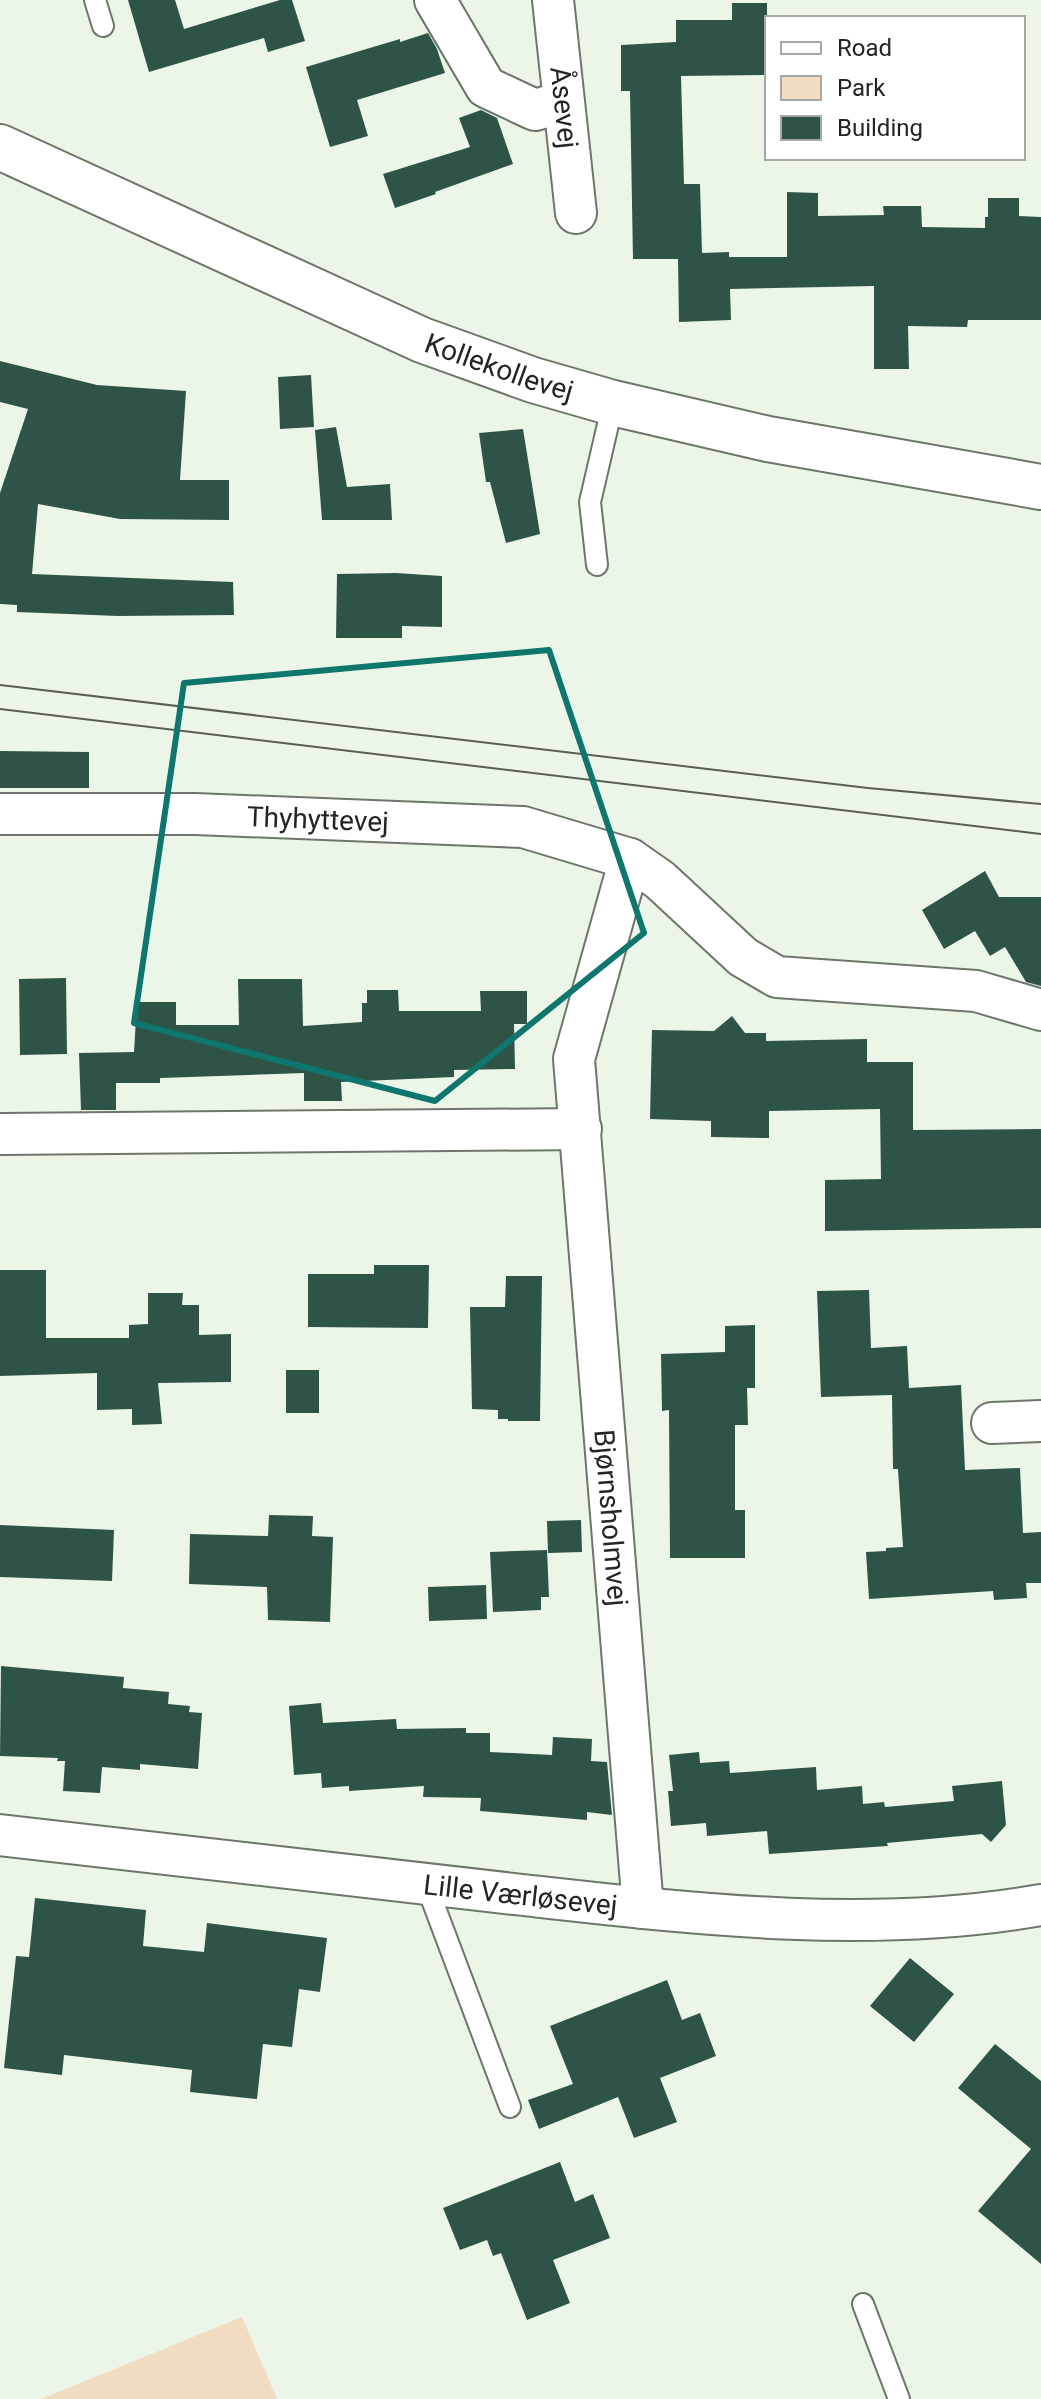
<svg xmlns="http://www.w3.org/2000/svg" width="1041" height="2399" font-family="Roboto,sans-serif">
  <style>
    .green { fill: #f1dbc1 }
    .building { fill: #2e5448 }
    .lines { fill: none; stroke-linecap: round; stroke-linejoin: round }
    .lane-casing { stroke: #6d766a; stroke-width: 24 }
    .street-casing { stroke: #6d766a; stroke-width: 44 }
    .secondary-casing { stroke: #6d766a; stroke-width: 48 }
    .lane { stroke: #fff; stroke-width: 20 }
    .street { stroke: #fff; stroke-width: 40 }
    .secondary { stroke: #fff; stroke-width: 44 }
    .tram { stroke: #585d56; stroke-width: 2 }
    .marked { fill: none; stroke: #0f766e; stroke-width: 6; stroke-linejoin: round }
    .labels { text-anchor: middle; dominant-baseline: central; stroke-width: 8; stroke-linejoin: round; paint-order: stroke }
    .street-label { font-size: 28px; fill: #222621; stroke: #fff }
  </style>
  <rect width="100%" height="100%" fill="#ecf6e8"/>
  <!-- green -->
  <path class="green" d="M242,2317L277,2399H41Z"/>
  <!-- building -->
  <path class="building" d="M128,0H175L184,29L280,0H292L305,41L268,52L264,38L149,72Z
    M732,3H767V75L681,76L684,184H700L702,253L729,252V257H787V192L818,193V216L884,215L883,206H921L922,227L985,228V217H988V198H1019V216L1041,217V320H968L967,327L908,326L909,369H874V286L730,289L731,320L679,322L678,259H633L630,91H621V45L676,42V20H732Z
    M428,33L437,49L445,73L357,100L368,136L330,147L306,67L400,39V42Z
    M481,110L497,118L513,164L435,192L436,194L395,208L383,174L470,147L459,118Z
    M0,361L97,385L186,391L180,480H229V520L120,519L38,504L32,574L233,582L234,615L118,616L17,612V605L0,604V493L28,409L0,402Z
    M311,375L314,427L280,429L278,377Z
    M336,427L347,487L390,484L392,520H322L315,430Z
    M523,429L540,534L506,543L490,482H486L479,433Z
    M396,573L442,576V627L402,626V638H336L337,574Z
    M0,751L89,752V788H0Z
    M985,871L999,897H1041V986L1026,982L1005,947L990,956L975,931L944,949L922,910Z
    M66,978L67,1054L20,1055L19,979Z
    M238,979H302L303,1026L362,1022V1003H367V990H398L399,1011H481L480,991H527V1024H514L515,1069L454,1070V1077L341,1082L342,1101H304V1073L160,1078V1083H116V1110H81L79,1053L134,1052L137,1002H176V1025H239Z
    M732,1016L745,1033H766V1041L867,1039V1062H913V1130L1041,1129V1228L825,1231V1180L881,1179L880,1109L769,1111V1138L711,1137V1121L650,1119L652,1030L714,1031Z
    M374,1265H429L428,1328L308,1327V1274H374Z
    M0,1270H46V1338H129V1325L148,1324V1293H183L182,1305H199V1335L231,1334V1382L158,1383L162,1424L132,1425V1409L97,1410V1373L0,1376Z
    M506,1276H542L540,1421H508V1419H498V1410L472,1409L470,1307H505Z
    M869,1290L871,1348L907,1346L909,1388L961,1385L965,1470L1020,1468L1023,1533L1041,1532V1583H1026L1027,1598L994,1600L993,1591L869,1599L866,1552L886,1551V1548L903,1547L898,1469H893L892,1395L821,1397L817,1291Z
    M755,1325V1388H747L748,1425H735V1510H745V1558H670L669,1410L662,1411L661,1354L725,1352V1326Z
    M286,1370H319V1413H286Z
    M269,1515L313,1516L312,1536L333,1537L330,1622L268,1620L267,1587L189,1584L190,1534L268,1536Z
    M581,1520L582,1552L548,1553L547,1521Z
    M0,1525L114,1530L112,1581L0,1577Z
    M547,1550L549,1597H541V1610L493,1612L490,1552Z
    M486,1585L487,1619L429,1621L428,1587Z
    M1,1666L124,1677L123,1688L169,1692L168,1704L190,1706L189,1712L202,1713L198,1769L140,1764V1770L102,1767L100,1793L63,1791L65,1761H57L58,1758L0,1756Z
    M321,1703L323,1723L396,1719L397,1729L466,1728V1733H490V1752L552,1755L553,1737L592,1739L591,1761L607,1762L612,1815L587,1812V1820L480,1811L481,1798L423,1797L424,1786L349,1791V1786L322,1788L321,1773L294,1775L289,1706Z
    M699,1752L700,1763L729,1761L730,1773L816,1767L817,1790L862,1786L863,1804L884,1802L885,1807L954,1801L952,1786L1002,1781L1006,1825L991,1842L982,1834L887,1843L888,1846L769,1854L767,1831L707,1836L706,1823L671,1826L668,1791H673L669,1755Z
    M35,1898L146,1910L143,1946L204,1952L207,1923L327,1938L320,1992L299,1989L292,2047L263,2044L257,2099L190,2092L192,2070L64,2055L62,2075L4,2068L16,1956L29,1957Z
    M910,1958L954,1994L914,2042L870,2006Z
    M667,1980L682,2020L700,2013L716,2056L660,2078L677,2122L634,2138L618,2097L539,2129L528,2100L573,2084L550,2026Z
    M995,2044L1041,2081V2264L978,2211L1031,2149L958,2088Z
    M560,2162L575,2202L593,2194L610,2238L553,2260L570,2303L527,2320L501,2253L493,2256L487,2240L460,2250L443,2208Z"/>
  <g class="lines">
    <!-- lane casing -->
    <g class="lane-casing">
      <path id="lane" d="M95,0L103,26
        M597,565L590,502L613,403
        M426,1884L510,2107
        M863,2304L899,2399"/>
    </g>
    <!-- street casing -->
    <g class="street-casing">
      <g id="street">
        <path d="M435,0L486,87L535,110L563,102"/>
        <path id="s1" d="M553,0L576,213"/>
        <path id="s2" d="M0,814H195L523,827L630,859L660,880L743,957L777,977L976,991L1041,1010"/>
        <path id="s3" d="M630,859L574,1059L643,1908"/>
        <path d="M0,1134L581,1129"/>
        <path d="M992,1423L1041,1421"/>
        <path id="s4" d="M0,1835C174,1855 348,1876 523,1895C694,1914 870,1935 1041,1905"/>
      </g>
    </g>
    <!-- secondary casing -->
    <g class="secondary-casing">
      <g id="secondary">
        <path id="s5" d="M0,147L422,340L533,380L613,403L768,439L1041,487"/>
      </g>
    </g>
    <!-- lane -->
    <use href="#lane" class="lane"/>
    <!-- street -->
    <use href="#street" class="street"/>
    <!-- secondary -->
    <use href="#secondary" class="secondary"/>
    <!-- tram -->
    <path class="tram" d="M0,685L868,788L1041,804
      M0,709L1041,834"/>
  </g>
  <!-- marked area -->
  <path class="marked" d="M549,650L644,933L435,1101L134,1023L184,683Z"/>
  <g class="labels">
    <!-- street labels -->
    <g class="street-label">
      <text stroke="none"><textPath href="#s1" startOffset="108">Åsevej</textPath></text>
      <text stroke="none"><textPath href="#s5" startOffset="546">Kollekollevej</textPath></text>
      <text stroke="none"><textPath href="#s2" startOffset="318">Thyhyttevej</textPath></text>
      <text stroke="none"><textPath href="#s3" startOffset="668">Bjørnsholmvej</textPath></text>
      <text stroke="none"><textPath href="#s4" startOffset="524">Lille Værløsevej</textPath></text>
    </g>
  </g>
  <!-- legend -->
  <rect x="765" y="16" width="260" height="144" fill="#ffffff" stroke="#a7a8a6" stroke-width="2"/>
  <rect x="781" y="42" width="40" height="12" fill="#ffffff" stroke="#a7a8a6" stroke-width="2"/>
  <text x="837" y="56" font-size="24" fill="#222621">Road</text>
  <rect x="781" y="76" width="40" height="24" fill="#f1dbc1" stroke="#a7a8a6" stroke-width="2"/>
  <text x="837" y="96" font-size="24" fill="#222621">Park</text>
  <rect x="781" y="116" width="40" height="24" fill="#2e5448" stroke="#a7a8a6" stroke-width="2"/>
  <text x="837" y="136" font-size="24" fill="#222621">Building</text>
</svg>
